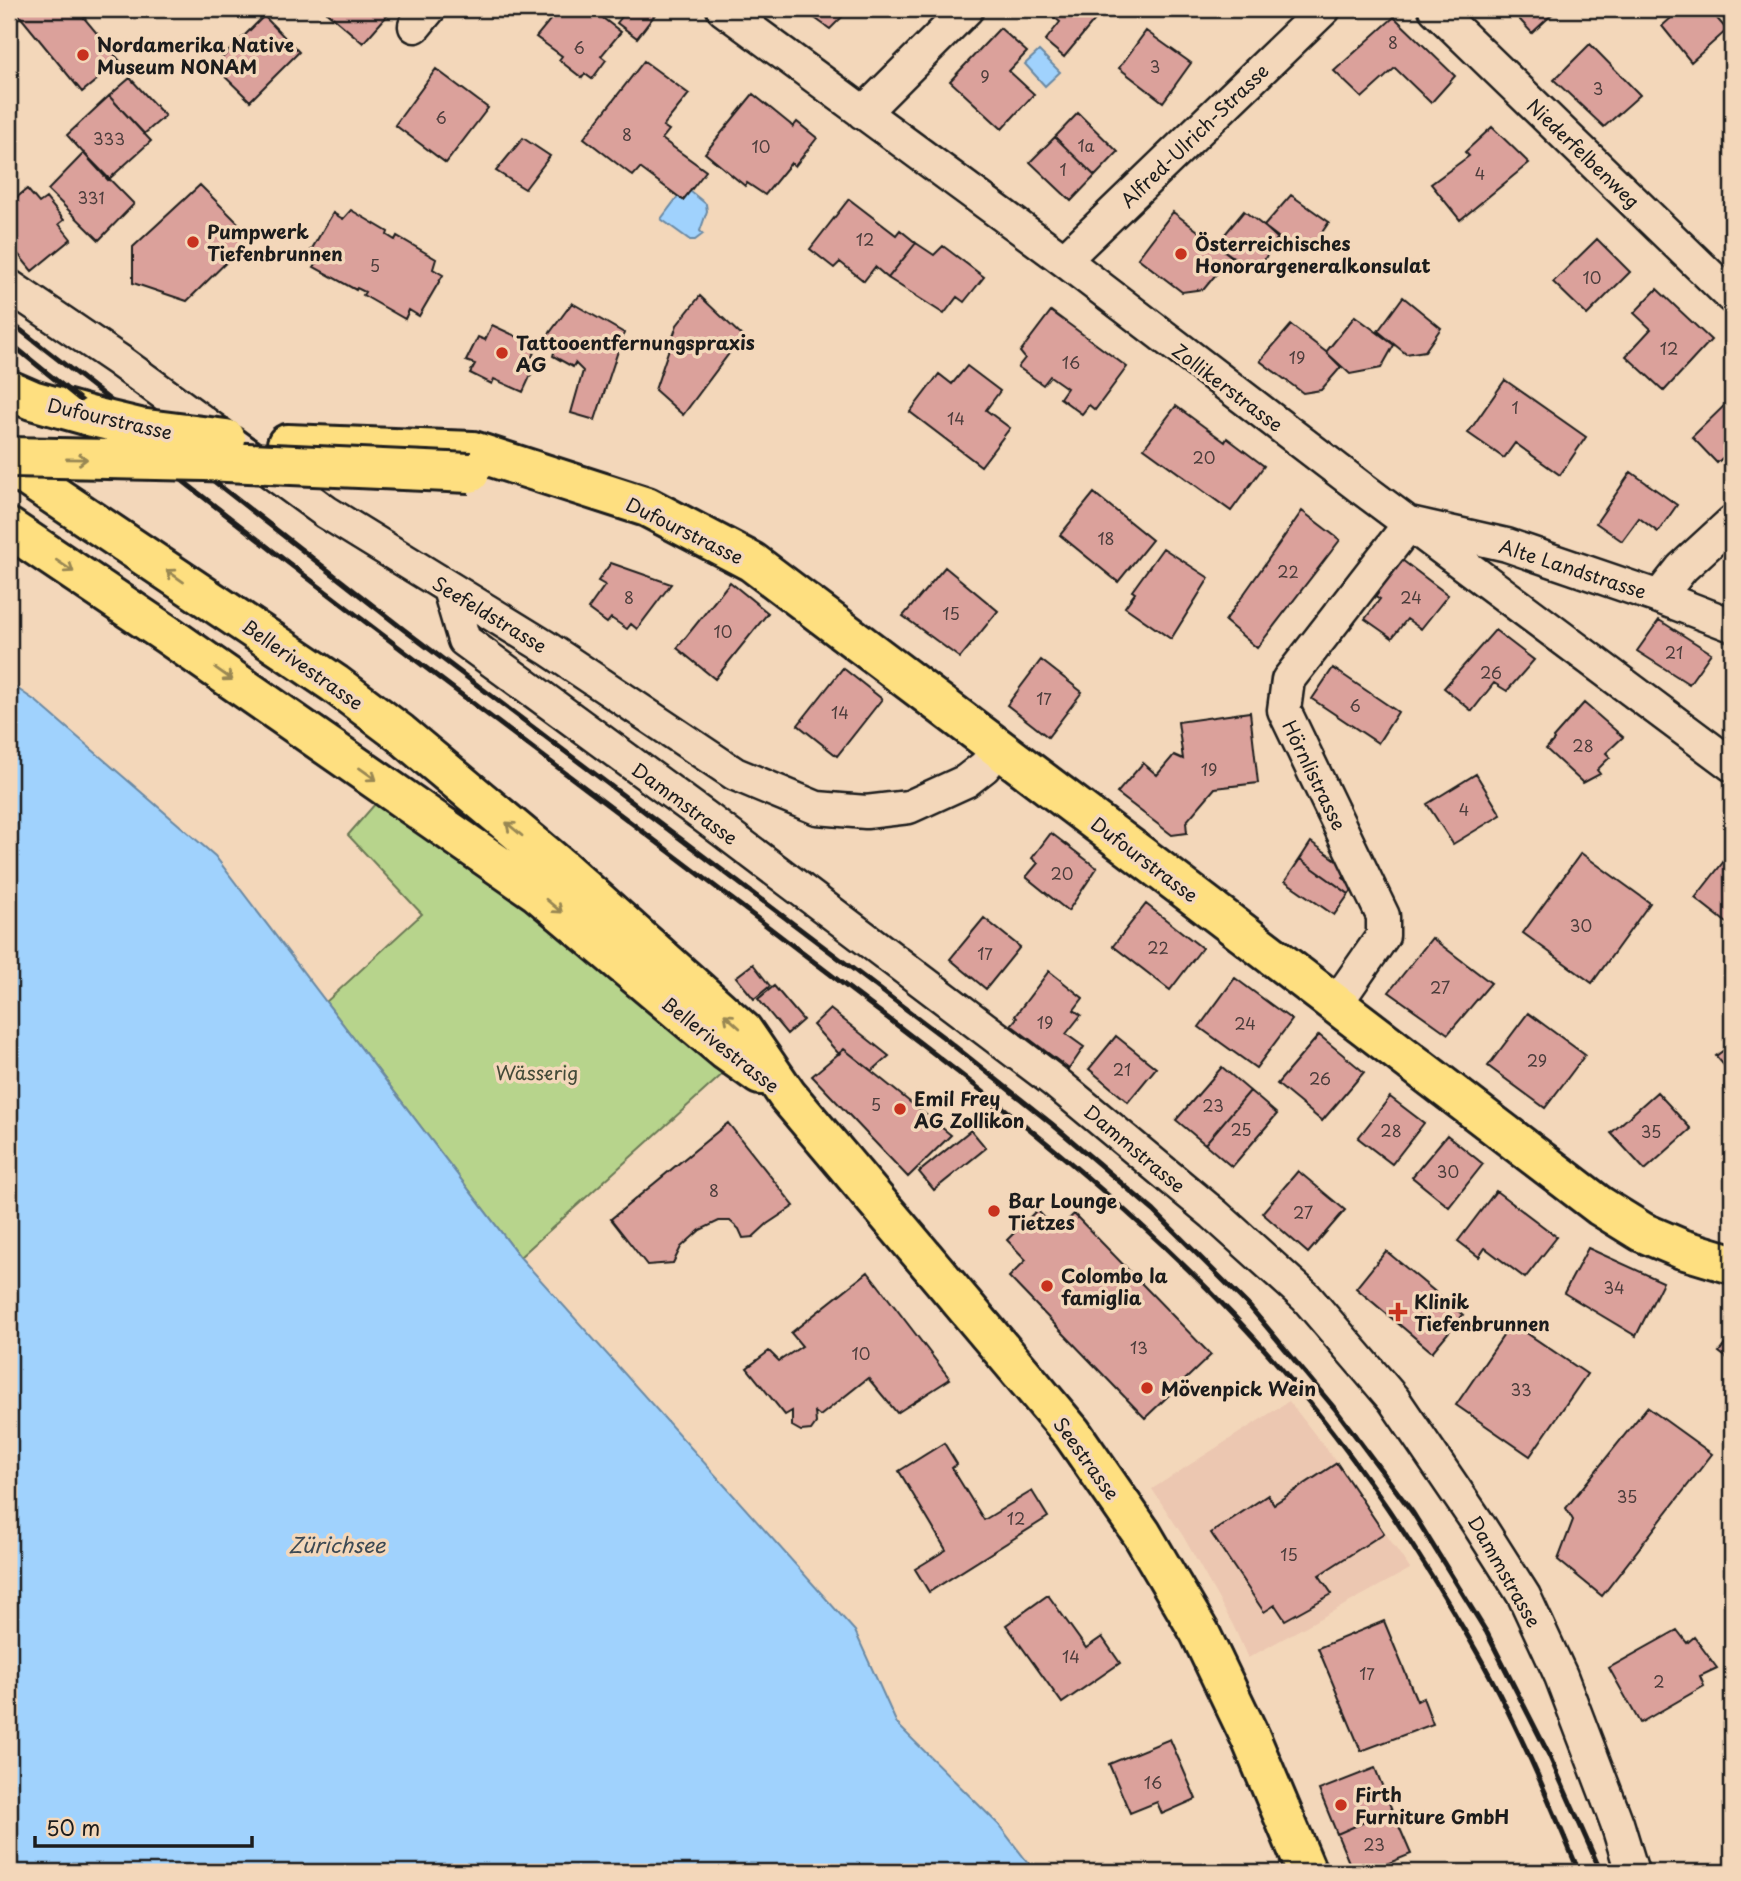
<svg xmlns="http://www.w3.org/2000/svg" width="1741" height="1881" font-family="'Playpen Sans',sans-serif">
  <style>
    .built { fill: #ecc7b1 }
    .green { fill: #b7d48c; stroke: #6a7854; stroke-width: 2 }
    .water { fill: #a0d2fd; stroke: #6b89a3; stroke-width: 2 }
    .building { fill: #dba19b; stroke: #1c1c1c; stroke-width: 2 }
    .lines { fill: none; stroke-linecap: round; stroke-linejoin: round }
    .minor-casing { stroke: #1c1c1c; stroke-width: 37 }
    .major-casing { stroke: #1c1c1c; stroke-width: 44 }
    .minor { stroke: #f3d7ba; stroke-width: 32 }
    .major { stroke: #fedf80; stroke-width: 38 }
    .rail { stroke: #1c1c1c; stroke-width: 5 }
    .major-bridge-casing { stroke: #1c1c1c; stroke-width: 44; stroke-linecap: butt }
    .major-bridge { stroke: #fedf80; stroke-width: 38 }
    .oneway { stroke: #988753 }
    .poi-dot { fill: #c8321e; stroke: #f3d7ba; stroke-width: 2.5 }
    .labels { text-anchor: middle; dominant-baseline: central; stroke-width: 7; stroke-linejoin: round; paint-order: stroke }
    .number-label { font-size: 16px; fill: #4c3d3c }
    .poi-label { font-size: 19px; font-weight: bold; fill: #1c1c1c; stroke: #f3d7ba; text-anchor: start }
    .street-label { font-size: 19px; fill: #1c1c1c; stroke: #f3d7ba }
    .park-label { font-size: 19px; fill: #434a38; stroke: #f3d7ba }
    .water-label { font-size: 21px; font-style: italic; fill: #3d4a54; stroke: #f3d7ba }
  </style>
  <rect width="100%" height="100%" fill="#f3d7ba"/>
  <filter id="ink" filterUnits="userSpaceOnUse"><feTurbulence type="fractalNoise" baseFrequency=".0143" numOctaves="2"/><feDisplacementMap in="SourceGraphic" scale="14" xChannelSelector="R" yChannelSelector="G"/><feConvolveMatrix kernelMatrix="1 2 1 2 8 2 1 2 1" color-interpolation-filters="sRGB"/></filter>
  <g filter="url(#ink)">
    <!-- built -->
    <path class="built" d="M1289,1401L1337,1463L1410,1569L1248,1658L1233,1625L1183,1536L1152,1489Z"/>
    <!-- green -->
    <path class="green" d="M375,804L547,911L725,1072L520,1257L326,1002L422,914L348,835Z"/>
    <!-- water -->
    <path class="water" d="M1039,51L1060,72L1045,86L1025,64Z
      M685,187L706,204L707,211L700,231L703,234L695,240H690L661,219Z
      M9,683L37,702L215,856L520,1257L855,1631L897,1724L998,1824L1035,1872H9Z"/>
    <!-- building -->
    <path class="building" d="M14,9H95L84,18L120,61L82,92Z
      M323,9H393L363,43Z
      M559,9H591L621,32L601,56L606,60L592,79L585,74L582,78L559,60L562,56L536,37Z
      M628,9H652L657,12L637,38L617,23Z
      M802,9H850L830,29Z
      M1044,9H1104L1064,57L1045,41L1060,22Z
      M1510,9H1558L1532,33Z
      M1681,9H1709L1727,30L1691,62L1662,26Z
      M264,16L299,52L250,101L214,66Z
      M1394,17L1455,76L1431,103L1395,68L1362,98L1334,71Z
      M1000,28L1027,52L1009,71L1034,94L1002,129L950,81Z
      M1146,31L1191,63L1163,102L1119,68Z
      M1590,44L1640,95L1604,127L1554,80Z
      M644,61L689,94L663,126L669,130L662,139L706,171L683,200L640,168L633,176L584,138Z
      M436,69L488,108L446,163L395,125Z
      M130,78L165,116L144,134L109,96Z
      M753,94L790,124L793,127L797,122L817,138L795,166L791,163L765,195L747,183L745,186L705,153Z
      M109,96L151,141L108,180L67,135Z
      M1078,113L1118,152L1095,176L1055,137Z
      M1492,127L1529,163L1460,220L1431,184L1469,156L1465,152Z
      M1055,137L1095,176L1071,201L1030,162Z
      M523,138L550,156L525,189L496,171Z
      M84,153L134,204L99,240L48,190Z
      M200,185L252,237L187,301L133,283V247Z
      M27,189L39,203L46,198L64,220L59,224L71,239L32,271L9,243V204Z
      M1291,195L1329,222L1312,247L1289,249L1264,226Z
      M849,199L896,235L900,230L916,243L888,278L875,267L864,281L840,262L834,268L810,249Z
      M351,210L388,232L387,235L395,240L397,236L436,259L433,269L443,275L419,316L409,310L405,319L363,295L365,292L357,288L356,290L314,267L320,258L310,252L333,213L343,219Z
      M1244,211L1278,237L1264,260L1242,263L1216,245Z
      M1173,212L1231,256L1204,289L1182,292L1138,258Z
      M1597,239L1630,272L1587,315L1553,282Z
      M916,243L934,255L943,246L984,277L964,302L957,297L944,314L888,278Z
      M1657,289L1711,340L1664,391L1626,356L1651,329L1634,313Z
      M700,296L742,336L683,415L655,390L677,325Z
      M1403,297L1441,328L1425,351L1406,354L1378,331Z
      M572,303L624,333L595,420L571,413L583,371L575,363L573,367L553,356L555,349L543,342Z
      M1051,311L1127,367L1095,410L1089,405L1082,414L1060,398L1067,388L1050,376L1043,385L1018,367L1025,358L1020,352Z
      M1355,316L1394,345L1381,368L1350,374L1326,352Z
      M492,325L537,346L528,365L534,368L523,392L494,379L492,384L470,373L475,364L466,361L478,337L485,340Z
      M1291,325L1326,352L1341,367L1321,390L1303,393L1260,361Z
      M967,366L1000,391L986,410L1010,428L981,466L910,412L939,374L952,384Z
      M1505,380L1586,437L1560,475L1515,443L1504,458L1468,433Z
      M1732,398V449L1717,463L1692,437Z
      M1176,406L1225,442L1227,438L1264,466L1231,511L1144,448Z
      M1631,472L1677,505L1658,532L1639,518L1622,541L1596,523Z
      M1094,493L1152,540L1118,582L1060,535Z
      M1302,511L1340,540L1257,648L1225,621Z
      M1163,548L1209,578L1171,639L1125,607L1135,593L1132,591Z
      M1402,560L1448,595L1421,629L1407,619L1392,638L1365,619L1380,599L1374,595Z
      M611,563L671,584L637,629L631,624L627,629L611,618L607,623L588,609L605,585L598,581Z
      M945,567L998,611L960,658L903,616Z
      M730,582L768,613L715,679L677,648Z
      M1659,620L1711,653L1689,684L1637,651Z
      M1495,630L1534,660L1507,691L1494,683L1472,711L1444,688Z
      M1041,660L1082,692L1048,737L1007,705Z
      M843,668L882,699L837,756L798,725Z
      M1333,668L1398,712L1378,743L1312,699Z
      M1584,703L1623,737L1606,753L1610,757L1597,770L1600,774L1583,783L1546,749L1554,740L1553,738Z
      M1250,712L1258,783L1215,788L1186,822L1187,833L1172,835L1117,793L1143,763L1157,775L1174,755L1183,759L1178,722Z
      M1476,774L1501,815L1453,844L1427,804Z
      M1051,833L1097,868L1068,911L1026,877L1038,863L1032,858Z
      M1311,842L1349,869L1343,878L1355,886L1349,894L1300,859Z
      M1732,851V927L1695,898Z
      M1581,853L1650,903L1592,983L1523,933Z
      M1300,859L1349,894L1334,915L1285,881Z
      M1146,904L1202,948L1170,990L1113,946Z
      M984,918L1020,947L986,989L950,959Z
      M1432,938L1491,983L1448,1034L1389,992Z
      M753,964L770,986L754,999L736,977Z
      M1049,971L1083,998L1074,1010L1081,1015L1066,1034L1084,1047L1069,1069L1011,1025L1017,1018L1015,1016Z
      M1235,978L1292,1020L1256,1068L1199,1027Z
      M774,986L803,1020L787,1034L758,999Z
      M830,1009L889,1056L872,1071L844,1049L839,1054L813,1025Z
      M1528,1013L1585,1055L1545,1108L1488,1066Z
      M1319,1035L1364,1072L1322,1121L1277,1084Z
      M1116,1036L1156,1068L1128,1102L1089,1069Z
      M1732,1044V1075L1716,1056Z
      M844,1049L951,1135L908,1177L812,1076Z
      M1222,1067L1250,1091L1205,1144L1176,1120Z
      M1250,1091L1277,1114L1232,1167L1205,1144Z
      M1657,1092L1691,1129L1645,1170L1611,1133Z
      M1390,1097L1424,1123L1392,1164L1358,1138Z
      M728,1123L794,1206L767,1224L753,1237L743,1238L739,1229L730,1221H719L700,1230L681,1247L673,1263L647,1265L611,1219Z
      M971,1130L986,1148L934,1190L919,1172Z
      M1447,1135L1483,1164L1449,1207L1412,1177Z
      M1298,1171L1345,1210L1308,1253L1262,1213Z
      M1496,1191L1557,1237L1525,1278L1485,1248L1479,1257L1458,1241Z
      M1037,1210L1057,1231L1074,1214L1211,1355L1145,1418L1009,1277L1026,1260L1007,1240Z
      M1588,1248L1663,1282L1636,1336L1564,1293Z
      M1386,1251L1463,1315L1432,1352L1356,1288Z
      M868,1272L950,1379L897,1413L868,1378L820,1416L815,1412L816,1423L811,1430L801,1431L792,1426V1411L785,1415L747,1368L769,1351L779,1361L802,1346L791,1333Z
      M1512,1323L1587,1374L1530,1456L1456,1405Z
      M1732,1335V1362L1719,1352Z
      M1647,1407L1712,1454L1602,1596L1558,1560L1573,1520L1566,1508Z
      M944,1443L957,1464L952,1468L984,1520L1032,1491L1048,1517L929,1592L915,1569L946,1550L899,1471Z
      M1337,1463L1384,1533L1319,1575L1332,1594L1285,1620L1275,1605L1264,1612L1211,1533L1268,1495L1274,1504Z
      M1048,1595L1086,1648L1102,1637L1120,1663L1062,1703L1006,1625Z
      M1384,1621L1417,1701L1423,1698L1433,1724L1361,1751L1318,1648Z
      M1677,1630L1687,1643L1694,1637L1717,1668L1700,1676L1704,1686L1640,1723L1609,1668Z
      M1170,1739L1196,1799L1162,1814L1157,1802L1130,1813L1109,1764Z
      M1375,1768L1392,1810L1337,1834L1319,1790Z
      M1392,1810L1411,1854L1367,1872H1353L1337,1834Z"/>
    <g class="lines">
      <!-- minor casing -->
      <g class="minor-casing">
        <path id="minor" d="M723,9L1064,260L1360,487L1732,765
          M1435,9L1732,297
          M415,26L429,9
          M863,113L967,9
          M1064,260L1324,9
          M9,286L118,360L326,512L547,648L735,774L817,808L866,812L909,807L966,781L984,767L999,749
          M449,589L464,640L705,817L1054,1081L1214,1214L1306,1297L1394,1400L1477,1522L1524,1596L1561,1676L1617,1823L1632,1872
          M1659,597L1682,568L1732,522
          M1335,1005L1383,936V916L1284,710L1288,680L1410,523L1507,545L1659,597L1732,625"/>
      </g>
      <!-- major casing -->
      <g class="major-casing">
        <path id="major" d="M9,390L32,400L93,417
          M287,444L473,451L647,507L752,562L1189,892L1600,1206L1642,1232L1682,1249L1732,1264
          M9,465L335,684L400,733L560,867L743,1031L787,1095L1072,1433L1142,1534L1200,1633L1251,1739L1307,1872
          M9,528L168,635L537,892L725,1050L760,1075"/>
      </g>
      <!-- minor -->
      <use href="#minor" class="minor"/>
      <!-- major -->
      <use href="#major" class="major"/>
      <!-- rail -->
      <path class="rail" d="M9,321L403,629L943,1037L1052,1124L1154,1211L1250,1307L1336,1410L1413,1513L1487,1633L1549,1755L1601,1872
        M9,342C257,545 516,734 771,929C930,1051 1095,1169 1233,1315C1325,1412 1404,1525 1470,1640C1513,1714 1546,1793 1579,1872"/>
      <!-- major-bridge casing -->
      <g class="major-bridge-casing">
        <path id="major-bridge" d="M93,417L139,428L226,439
          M9,457L205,461L470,473"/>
      </g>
      <!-- major-bridge -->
      <use href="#major-bridge" class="major-bridge"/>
    </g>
    <!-- one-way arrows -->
    <defs><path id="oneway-shaft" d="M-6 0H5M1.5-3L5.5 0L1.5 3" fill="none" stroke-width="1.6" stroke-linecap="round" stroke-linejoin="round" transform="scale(1.75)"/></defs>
    <g class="oneway">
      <use href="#oneway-shaft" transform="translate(77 459) rotate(1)"/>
      <use href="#oneway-shaft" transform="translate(65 566) rotate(34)"/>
      <use href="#oneway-shaft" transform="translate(175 576) rotate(-145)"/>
      <use href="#oneway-shaft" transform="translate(224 674) rotate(35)"/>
      <use href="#oneway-shaft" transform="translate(368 774) rotate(35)"/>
      <use href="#oneway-shaft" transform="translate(514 829) rotate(-140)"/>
      <use href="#oneway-shaft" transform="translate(554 906) rotate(40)"/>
      <use href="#oneway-shaft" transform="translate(732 1021) rotate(-138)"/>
    </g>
  </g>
  <!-- markers -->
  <g class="poi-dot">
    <circle cx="83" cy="55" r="7"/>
    <circle cx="193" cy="242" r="7"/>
    <circle cx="1181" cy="254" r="7"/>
    <circle cx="502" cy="353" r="7"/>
    <circle cx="900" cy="1109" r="7"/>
    <circle cx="994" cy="1211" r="7"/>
    <circle cx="1047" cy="1286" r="7"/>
    <path d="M1394.5 1301.5h7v7h7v7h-7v7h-7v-7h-7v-7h7z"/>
    <circle cx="1147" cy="1388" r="7"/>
    <circle cx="1341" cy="1805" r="7"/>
  </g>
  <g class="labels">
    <!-- number labels -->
    <g class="number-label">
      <text x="1393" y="42">8</text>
      <text x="579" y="47">6</text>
      <text x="1155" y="66">3</text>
      <text x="985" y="76">9</text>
      <text x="1598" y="88">3</text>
      <text x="441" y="117">6</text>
      <text x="627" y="134">8</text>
      <text x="109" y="138">333</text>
      <text x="1086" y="145">1a</text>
      <text x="761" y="146">10</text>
      <text x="1063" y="169">1</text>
      <text x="1480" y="173">4</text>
      <text x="91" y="197">331</text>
      <text x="865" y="239">12</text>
      <text x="375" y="265">5</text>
      <text x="1592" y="277">10</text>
      <text x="1669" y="348">12</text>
      <text x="1297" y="357">19</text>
      <text x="1071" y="362">16</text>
      <text x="1515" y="407">1</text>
      <text x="956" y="418">14</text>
      <text x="1204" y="457">20</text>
      <text x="1106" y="538">18</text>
      <text x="1288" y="571">22</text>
      <text x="629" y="597">8</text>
      <text x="1411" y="597">24</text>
      <text x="951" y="613">15</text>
      <text x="723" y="631">10</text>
      <text x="1674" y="652">21</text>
      <text x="1491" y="672">26</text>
      <text x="1044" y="698">17</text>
      <text x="1355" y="705">6</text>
      <text x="840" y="712">14</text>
      <text x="1583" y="745">28</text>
      <text x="1209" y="769">19</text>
      <text x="1464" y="809">4</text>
      <text x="1062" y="873">20</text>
      <text x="1581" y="925">30</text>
      <text x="1158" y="947">22</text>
      <text x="985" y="953">17</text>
      <text x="1440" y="987">27</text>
      <text x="1045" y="1022">19</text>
      <text x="1245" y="1023">24</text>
      <text x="1537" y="1060">29</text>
      <text x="1122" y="1069">21</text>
      <text x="1320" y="1078">26</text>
      <text x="876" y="1104">5</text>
      <text x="1213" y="1105">23</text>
      <text x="1241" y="1129">25</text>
      <text x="1391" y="1130">28</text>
      <text x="1651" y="1131">35</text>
      <text x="1448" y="1171">30</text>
      <text x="714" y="1190">8</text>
      <text x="1303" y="1212">27</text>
      <text x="1614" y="1287">34</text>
      <text x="1139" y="1347">13</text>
      <text x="861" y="1353">10</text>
      <text x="1521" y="1389">33</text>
      <text x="1627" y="1496">35</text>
      <text x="1016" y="1518">12</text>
      <text x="1289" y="1554">15</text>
      <text x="1071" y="1656">14</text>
      <text x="1367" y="1673">17</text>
      <text x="1659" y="1681">2</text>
      <text x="1153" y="1782">16</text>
      <text x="1374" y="1844">23</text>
    </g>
    <!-- poi labels -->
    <g class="poi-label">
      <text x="97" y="44">Nordamerika Native<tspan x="97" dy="22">Museum NONAM</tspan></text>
      <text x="207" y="231">Pumpwerk<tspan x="207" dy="22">Tiefenbrunnen</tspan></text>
      <text x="1195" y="243">Österreichisches<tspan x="1195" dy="22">Honorargeneralkonsulat</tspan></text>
      <text x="516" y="342">Tattooentfernungspraxis<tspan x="516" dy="22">AG</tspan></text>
      <text x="914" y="1098">Emil Frey<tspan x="914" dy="22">AG Zollikon</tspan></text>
      <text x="1008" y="1200">Bar Lounge<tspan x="1008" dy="22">Tietzes</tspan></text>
      <text x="1061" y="1275">Colombo la<tspan x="1061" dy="22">famiglia</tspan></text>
      <text x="1414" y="1301">Klinik<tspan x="1414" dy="22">Tiefenbrunnen</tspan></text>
      <text x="1161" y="1388">Mövenpick Wein</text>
      <text x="1355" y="1794">Firth<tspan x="1355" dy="22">Furniture GmbH</tspan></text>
    </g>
    <!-- street labels -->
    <g class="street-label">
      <text transform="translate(1194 135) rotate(-44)">Alfred-Ulrich-Strasse</text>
      <text transform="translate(1584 153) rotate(44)">Niederfelbenweg</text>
      <text transform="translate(1228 387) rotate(37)">Zollikerstrasse</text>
      <text transform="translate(110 418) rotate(13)">Dufourstrasse</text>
      <text transform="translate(685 530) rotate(26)">Dufourstrasse</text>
      <text transform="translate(1573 568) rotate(18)">Alte Landstrasse</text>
      <text transform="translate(490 614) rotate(31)">Seefeldstrasse</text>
      <text transform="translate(303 664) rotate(35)">Bellerivestrasse</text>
      <text transform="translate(1315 775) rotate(64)">Hörnlistrasse</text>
      <text transform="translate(685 803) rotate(36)">Dammstrasse</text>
      <text transform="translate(1145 859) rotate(37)">Dufourstrasse</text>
      <text transform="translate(721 1044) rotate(38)">Bellerivestrasse</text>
      <text transform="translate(1135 1148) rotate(40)">Dammstrasse</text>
      <text transform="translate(1087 1458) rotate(54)">Seestrasse</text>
      <text transform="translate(1505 1571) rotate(60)">Dammstrasse</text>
    </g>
    <!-- park labels -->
    <g class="park-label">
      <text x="537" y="1072">Wässerig</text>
    </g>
    <!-- water labels -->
    <g class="water-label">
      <text x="337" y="1544">Zürichsee</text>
    </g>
  </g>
  <!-- margin -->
  <rect width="1741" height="1881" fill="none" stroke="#f3d7ba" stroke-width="35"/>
  <rect x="18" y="18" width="1706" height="1846" fill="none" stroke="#1c1c1c" stroke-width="2.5" filter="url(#ink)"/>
  <!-- scale -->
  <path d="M35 1836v10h217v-10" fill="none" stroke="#1c1c1c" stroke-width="3.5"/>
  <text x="46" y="1836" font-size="21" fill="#1c1c1c" stroke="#f3d7ba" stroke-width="5" paint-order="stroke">50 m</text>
</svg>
